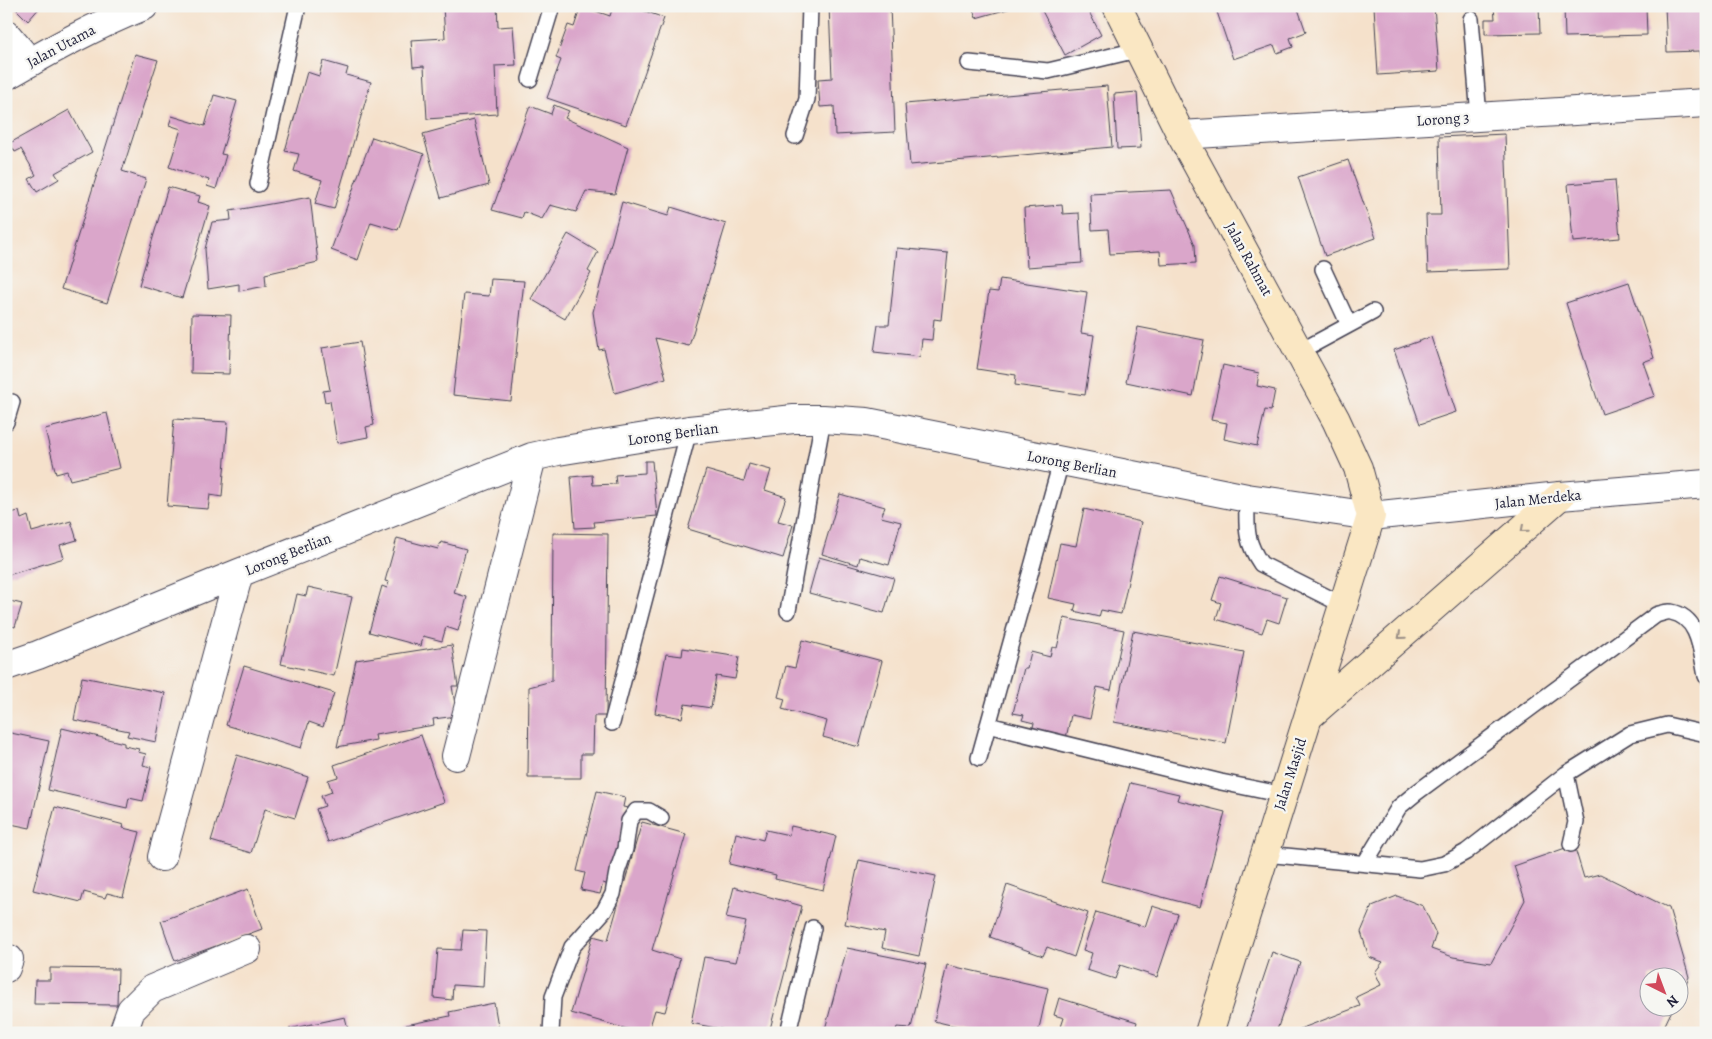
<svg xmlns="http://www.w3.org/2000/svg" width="1712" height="1039" font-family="Alegreya,serif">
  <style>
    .building { fill: #daa6ca }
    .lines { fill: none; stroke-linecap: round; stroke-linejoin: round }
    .service-casing { stroke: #423f51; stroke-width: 18 }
    .minor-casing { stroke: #423f51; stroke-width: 30 }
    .tertiary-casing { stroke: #423f51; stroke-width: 30 }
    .secondary-casing { stroke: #423f51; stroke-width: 30 }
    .service { stroke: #fff; stroke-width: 15 }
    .minor { stroke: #fff; stroke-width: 28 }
    .tertiary { stroke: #fff; stroke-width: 28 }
    .secondary { stroke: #fae7c3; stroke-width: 28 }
    .oneway { stroke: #998e86 }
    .labels { text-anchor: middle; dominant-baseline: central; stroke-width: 4.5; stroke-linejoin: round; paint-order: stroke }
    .street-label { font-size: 15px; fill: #22223b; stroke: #f6f6f2 }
  </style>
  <rect width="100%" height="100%" fill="#f6f6f2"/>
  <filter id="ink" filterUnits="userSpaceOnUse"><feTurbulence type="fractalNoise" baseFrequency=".02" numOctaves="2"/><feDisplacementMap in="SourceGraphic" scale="10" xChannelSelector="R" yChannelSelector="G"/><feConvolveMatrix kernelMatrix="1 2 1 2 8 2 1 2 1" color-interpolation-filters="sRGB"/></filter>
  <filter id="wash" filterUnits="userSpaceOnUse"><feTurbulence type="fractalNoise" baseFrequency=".0096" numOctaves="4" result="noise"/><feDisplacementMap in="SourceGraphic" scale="20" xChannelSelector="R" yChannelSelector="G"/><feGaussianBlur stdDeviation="1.12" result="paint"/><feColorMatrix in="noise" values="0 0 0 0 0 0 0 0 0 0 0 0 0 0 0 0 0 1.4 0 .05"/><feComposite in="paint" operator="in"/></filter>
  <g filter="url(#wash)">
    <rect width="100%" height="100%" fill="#f5e1cb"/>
    <g id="blocks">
      <!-- building -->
      <path class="building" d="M13,6H41L28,21Z
        M443,6H497L498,27L513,26L516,65L495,66L497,114L427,119L424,66L413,67L411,40L445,38Z
        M581,6H587V8L610,16L613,6H631L664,18L626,125L547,98L561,60L556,58L568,25L574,27Z
        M829,6H890L895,132L835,135L834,106L820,107L818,79L832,78Z
        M972,6H1015V7L976,18Z
        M1042,6H1086L1101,35L1065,55L1040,7Z
        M1215,6H1297L1306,32L1290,38L1293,47L1277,53L1274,45L1233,59Z
        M1374,6H1434L1439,71L1378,75Z
        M1494,6H1539L1540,33L1485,34V19H1495Z
        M1564,6H1646L1647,35L1565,37Z
        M1665,6H1706V58H1701L1700,51L1667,52Z
        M135,54L158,60L122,171L146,179L107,303L61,289Z
        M323,61L348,68L346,75L371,82L334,209L315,204L322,180L294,171L299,154L285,151L307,72L319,76Z
        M1107,86L1112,147L910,165L905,104Z
        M1137,92L1141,148L1117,149L1114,94Z
        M214,95L237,101L221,154L226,155L216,189L207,186L209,180L169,167L181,129L169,125L172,116L205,126Z
        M554,105L569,111L565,118L628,147L615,194L586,191L576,212L550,205L542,219L524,212L522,218L492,210L530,106L551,114Z
        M69,110L92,152L55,173L59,179L37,192L29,179L36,175L21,149L15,152L10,143Z
        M474,120L489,185L441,198L423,134Z
        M1505,134L1510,269L1428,272L1426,215H1441L1439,137Z
        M372,137L424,154L398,230L371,222L358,260L331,250Z
        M1348,160L1376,238L1325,256L1298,177Z
        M1615,180L1620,238L1573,242L1568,184Z
        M168,187L200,196L198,202L210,206L182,298L139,285Z
        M1171,190L1195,245L1196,263L1161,265L1160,251L1110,254L1108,229L1092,230L1090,194Z
        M310,197L318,262L265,274L266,286L239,291V284L208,289L205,249L212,222L231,220L230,211Z
        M622,202L668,216L671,207L726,224L689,346L655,338L666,378L615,393L604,349L599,350L593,312Z
        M1062,205L1063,214L1079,213L1082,263L1027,267L1024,208Z
        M568,234L598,252L588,271L591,273L565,319L531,299Z
        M897,248L948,253L941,320L934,319L932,340L922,339L920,357L874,352L878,325H889Z
        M491,279L524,281L511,401L453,395L464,294L489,296Z
        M1000,279L1087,292L1081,333L1094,335L1085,395L1015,385L1016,375L977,369L989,291L998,292Z
        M1629,282L1654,358L1643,362L1655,396L1602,414L1566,303Z
        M192,314L231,315L229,374L191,373Z
        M1138,327L1204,340L1193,396L1126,382Z
        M1431,337L1456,412L1420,424L1394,350Z
        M360,342L374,425L366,427L368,437L337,443L330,401L325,402L323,391L330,390L322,348Z
        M1223,365L1259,373L1257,386L1275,390L1271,411L1265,410L1257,446L1224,439L1227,423L1211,420Z
        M107,413L120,468L70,480L67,471L56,474L45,429Z
        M174,419L228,422L222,497L210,495L208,509L167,506Z
        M645,461H652L657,516L594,522L595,527L575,528L571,477L592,475L593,485L616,484L615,475L645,473Z
        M749,464L771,470L765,490L786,497L778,521L793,525L783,558L688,529L706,470L744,481Z
        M840,494L885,507L881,517L901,522L889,565L860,557L858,565L822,554Z
        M1084,509L1141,522L1121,614L1101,610L1099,617L1074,611L1076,604L1048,598L1060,543L1076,546Z
        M19,511L21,519L28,516L32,532L71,521L77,540L60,545L64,558L8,575L6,569V514Z
        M553,533L608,534L606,716H594L593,754H581V778H528L529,687L552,681Z
        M397,538L438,549L441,542L466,549L454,593L467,597L458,631L446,627L442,641L423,636L421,646L369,632L382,586L387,588L389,582L385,581Z
        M819,557L894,578L884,613L809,593Z
        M1220,576L1287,597L1279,623L1267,619L1262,633L1216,619L1221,603L1212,600Z
        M308,587L352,597L334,676L281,664L297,594L306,596Z
        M6,600L22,604L15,627L6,624Z
        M1064,618L1124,630L1111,690L1097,687L1090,719L1071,715L1066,738L1032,731L1034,723L1022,720L1024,715L1013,713L1024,668H1027L1031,652L1050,657L1052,647L1057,648Z
        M1133,631L1244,652L1226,743L1114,722Z
        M802,640L882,661L859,747L823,737L827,721L782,709L785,699L778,697L786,666L795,668Z
        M452,645L458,686H452L457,716L433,719L434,725L375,735L376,740L337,747L356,660Z
        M683,648L739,657L735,679L716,676L711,708L685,704L682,718L655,713L666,654L682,656Z
        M244,666L334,693L323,727L309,722L301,748L226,725Z
        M82,677L165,693L156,742L127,736L129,731L74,720Z
        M62,728L124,743V746L139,749L138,752L146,754L143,765L151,767L143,801L129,798L127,808L48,790Z
        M6,732L49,741L30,828L6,823Z
        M421,735L444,802L328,842L316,809L325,806L321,796L332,792L328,780L338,777L334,765Z
        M237,755L308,777L295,818L265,809L251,853L211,841Z
        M1130,783L1179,794L1177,800L1225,812L1200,907L1101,881Z
        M597,791L625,797L623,807L628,808L609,885L603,883L600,894L581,890L585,873L577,871Z
        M55,807L124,825L123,828L140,832L123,897L107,893L105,898L84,892L81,902L33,890Z
        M642,822L686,834L652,950L680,959L665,1012L655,1010L648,1033H641L571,1013L593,936L608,940Z
        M791,826L836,836L823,890L775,879L776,875L729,864L736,833L763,840L766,830L789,835Z
        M1574,845L1584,878L1600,874L1669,908L1689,977L1680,996V976H1650V1006H1674L1661,1033H1301L1300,1029L1360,1006L1356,997L1381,985L1375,972L1383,962L1369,957L1361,932L1372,906L1397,896L1423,906L1436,934L1431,949L1453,957L1491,963L1525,900L1514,866Z
        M859,860L936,876L919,956L882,948L885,932L845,924Z
        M1007,885L1088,913L1074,957L1047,947L1043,956L990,937Z
        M734,887L802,906L769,1033H740L691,1023L704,957L736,962L746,922L726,918Z
        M248,889L262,929L175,961L161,921Z
        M1152,906L1178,914L1157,977L1120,965L1115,979L1087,970L1092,953L1083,950L1096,912L1145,927Z
        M463,930L486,931L483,987L453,985L452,1000L434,998L438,949L461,950Z
        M847,948L926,964L911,1028L897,1027L895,1033H824Z
        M1272,952L1300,962L1276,1033H1245Z
        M947,965L1048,988L1038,1033H984L934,1021Z
        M50,968L118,969L117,1005L34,1004L35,980H50Z
        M1059,998L1137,1022L1134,1033H1059L1064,1018L1054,1015Z
        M494,1003L499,1032L407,1033L406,1025L450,1016L449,1012Z
        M345,1017L349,1033H290L289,1029Z"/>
    </g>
  </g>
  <g filter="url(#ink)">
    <use href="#blocks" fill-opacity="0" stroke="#423f51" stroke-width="1"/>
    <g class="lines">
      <!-- service casing -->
      <g class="service-casing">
        <path id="service" d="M1471,19L1479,117
          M969,63L1048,71L1137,50
          M530,79L552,6
          M795,136L807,99L810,6
          M258,184L298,6
          M1323,269L1349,325
          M1299,352L1373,312
          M6,422L12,402
          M1247,498C1247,527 1244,539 1261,564L1343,605
          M788,611L823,419
          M612,723L689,430
          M988,725L1221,782L1284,795
          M979,758L1061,462
          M1566,774L1576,822L1571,844
          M1265,854L1420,869L1444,864L1466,852L1566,774L1630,734L1667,725L1706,734
          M1365,863L1399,807L1416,793L1656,615C1660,614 1667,611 1671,612C1700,617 1701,653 1706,676
          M551,1033L553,997L572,947L604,911L613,894L617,872L625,849L629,821L636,811H649L661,818
          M788,1033L813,928"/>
      </g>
      <!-- minor casing -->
      <g class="minor-casing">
        <path id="minor" d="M6,34L30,62
          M1181,135L1706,103
          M6,666L38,655L239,573L532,457L558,451L689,430L794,419H823L867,422L1247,498L1371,516
          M456,756L532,457
          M162,857L239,573
          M6,968L9,959
          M123,1033L131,1010L152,989L247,949"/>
      </g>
      <!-- tertiary casing -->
      <g class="tertiary-casing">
        <path id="tertiary" d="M6,76C51,50 96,25 144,6
          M1371,516L1560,496L1706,484"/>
      </g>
      <!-- secondary casing -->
      <g class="secondary-casing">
        <path id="secondary" d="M1117,6L1181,135L1336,420L1358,468L1371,516L1209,1033
          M1308,717L1560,496"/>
      </g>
      <!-- service -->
      <use href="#service" class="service"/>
      <!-- minor -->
      <use href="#minor" class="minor"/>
      <!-- tertiary -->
      <use href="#tertiary" class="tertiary"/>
      <!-- secondary -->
      <use href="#secondary" class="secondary"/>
    </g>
    <!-- one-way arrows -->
    <defs><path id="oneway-chevron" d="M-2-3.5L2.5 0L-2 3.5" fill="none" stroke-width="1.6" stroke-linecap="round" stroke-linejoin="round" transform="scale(1.25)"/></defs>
    <g class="oneway">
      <use href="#oneway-chevron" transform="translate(1524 529) rotate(139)"/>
      <use href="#oneway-chevron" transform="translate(1401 636) rotate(139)"/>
    </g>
  </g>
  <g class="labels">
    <!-- street labels -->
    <g class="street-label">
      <text transform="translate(61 46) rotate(-28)">Jalan Utama</text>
      <text transform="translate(1443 119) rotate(-4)">Lorong 3</text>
      <text transform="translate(1249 259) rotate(61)">Jalan Rahmat</text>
      <text transform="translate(673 434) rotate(-8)">Lorong Berlian</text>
      <text transform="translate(1072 464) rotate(11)">Lorong Berlian</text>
      <text transform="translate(1538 499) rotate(-6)">Jalan Merdeka</text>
      <text transform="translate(288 554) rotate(-22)">Lorong Berlian</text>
      <text transform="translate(1290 774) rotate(-72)">Jalan Masjid</text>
    </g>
  </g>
  <!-- margin -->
  <rect width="1712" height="1039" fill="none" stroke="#f6f6f2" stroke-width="25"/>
  <!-- north arrow -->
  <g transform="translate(1664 992) rotate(138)"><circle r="24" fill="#f6f6f2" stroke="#a1a1a9"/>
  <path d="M0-4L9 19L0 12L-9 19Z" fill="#d1495b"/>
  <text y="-8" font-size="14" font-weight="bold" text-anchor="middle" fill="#22223b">N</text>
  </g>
</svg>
